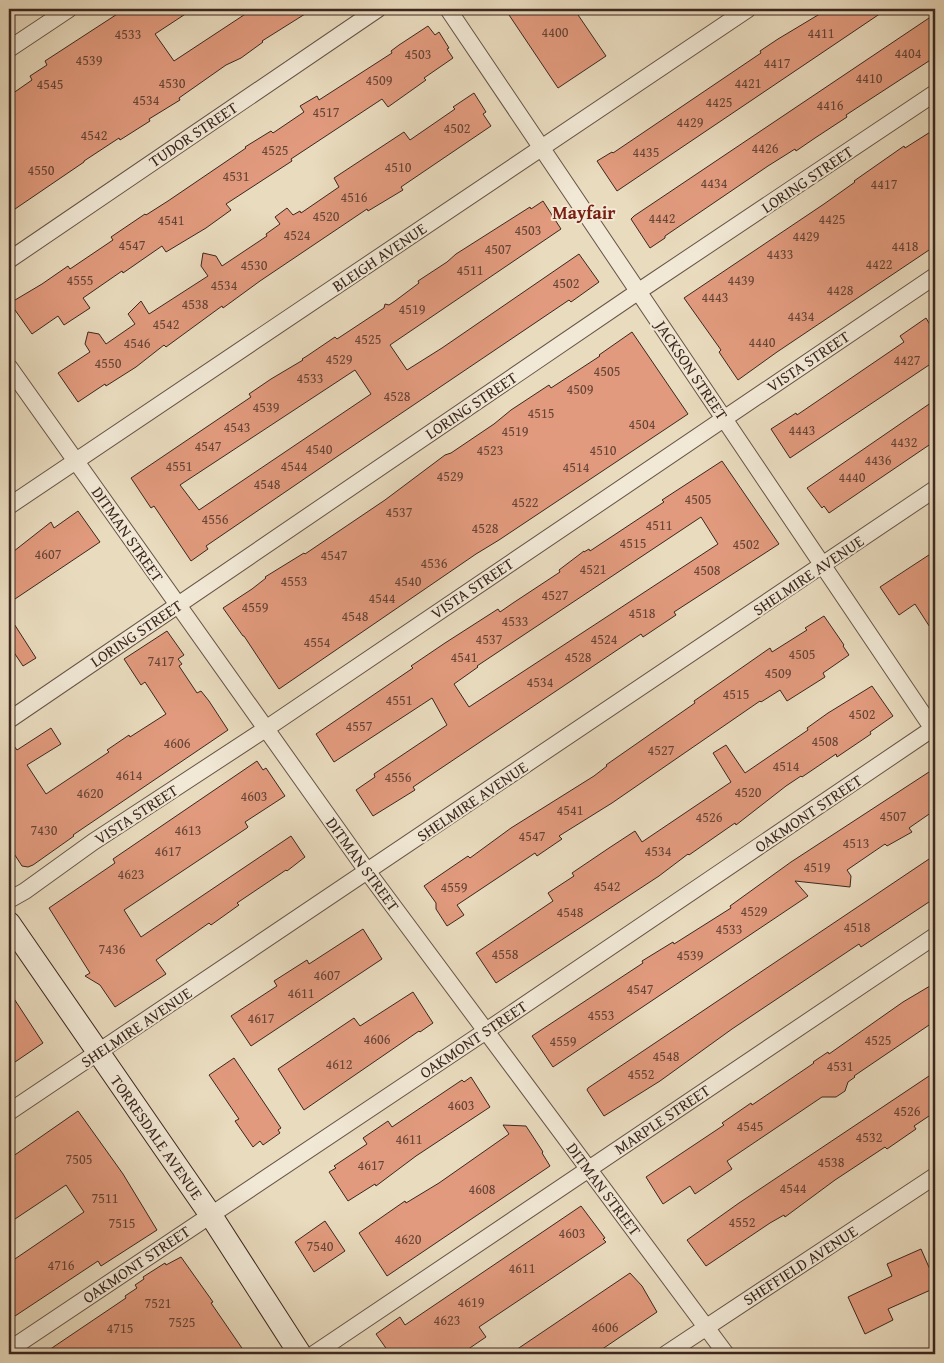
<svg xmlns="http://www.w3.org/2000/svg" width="944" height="1363" viewBox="0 0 944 1363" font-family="'Gentium Book Plus',serif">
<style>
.building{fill:#e19a7d;stroke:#3c271f;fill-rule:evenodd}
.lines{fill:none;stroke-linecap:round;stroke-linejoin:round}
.street-casing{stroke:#675447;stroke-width:18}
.secondary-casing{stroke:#3c271f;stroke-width:24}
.street{stroke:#f1e8d5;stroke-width:16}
.secondary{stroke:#f1e8d5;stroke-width:22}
.labels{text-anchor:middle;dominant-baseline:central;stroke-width:4;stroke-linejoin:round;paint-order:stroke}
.number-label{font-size:14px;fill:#654436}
.street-label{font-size:16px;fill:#3c271f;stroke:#f1e8d5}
.neighbourhood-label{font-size:18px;font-weight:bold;fill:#7a1f14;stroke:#f1e8d5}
</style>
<rect width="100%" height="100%" fill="#e9dbbe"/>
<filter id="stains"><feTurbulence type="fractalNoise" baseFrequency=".004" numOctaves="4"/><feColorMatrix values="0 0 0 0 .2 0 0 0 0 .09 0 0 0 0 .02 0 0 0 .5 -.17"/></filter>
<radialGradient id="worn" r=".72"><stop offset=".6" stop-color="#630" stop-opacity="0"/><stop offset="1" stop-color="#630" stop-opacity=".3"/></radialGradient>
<path class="building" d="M125 9H193L155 34 174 61 253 9H313L262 41 263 42 241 58 226 65 179 98 180 100 149 119 150 121 120 140 119 138 84 161V162L15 209 9 200V96L32 80 30 76 47 65 45 61Z
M505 9H574L606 56 558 88Z
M828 9H887L617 191 597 161 612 152 613 153 761 53 760 51 778 39Z
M935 14V57L846 115 847 117 815 138 796 151 795 149 768 166 665 236V238L650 248 631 219 634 216Z
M428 26 435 35 439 32 449 48 447 49 453 58 424 78 426 80 388 107 382 99 291 159 292 161 226 204 231 210 206 228 166 252 162 246 123 273 122 271 83 298 90 308 64 325 58 316 32 334 10 303 42 284 68 266 70 269 113 240 111 237 145 214 146 215 168 201 246 148 245 147 271 131 273 133 304 112 300 106 317 96 319 100 392 53 391 51 399 45Z
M474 93 486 112 483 114 491 126 401 187 403 190 368 211 367 209 260 281 223 308 222 306 166 347 164 345 136 367 106 386 105 384 78 402 58 373 90 352 85 344 88 332 99 334 106 344 135 324 128 314 141 301 149 314 208 276 201 266 203 253 216 256 222 266 267 236 266 234 280 224 275 217 287 208 293 215 300 211 301 213 339 187 334 178 404 132 410 140 455 109 453 107Z
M935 129V246L777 352 738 380 719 352 721 350 684 298 824 204 855 182 854 181 904 146 905 148Z
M543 201 561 229 390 345 407 370 442 348 579 254 599 282 571 302 569 300 335 458 206 546 208 549 191 561 154 506 151 508 131 478 251 397 249 394 271 379 303 360 302 359 307 356 335 337 337 339 384 308 385 304 389 305 395 301 419 283 418 281 447 262 456 254 530 207 531 209ZM355 370 371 394 199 510 180 485Z
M926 318 935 333V361L790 458 771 429 796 413 797 415 904 342 900 336Z
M632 332 688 414 499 540 476 554 279 689 244 636H243L223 608 252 589 266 578 265 577 304 553 305 554 385 500 445 455 451 453 494 424 511 410 549 385 551 388 600 356 599 355Z
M935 400V441L829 513 824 506 822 508 807 488Z
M722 461 779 544 674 612 676 615 643 637 641 634 568 683 413 787 415 790 373 816 356 790 375 777 374 774 447 725 432 698 334 762 316 734 413 668 411 666 445 643 498 609 500 612 513 603 560 572 559 570 584 551V552L589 549 590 551 664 502 662 500ZM701 517 718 544 469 707 454 684 478 667 477 666Z
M78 511 100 542 9 603V555L51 522 54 528Z
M935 551V635L915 604 899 615 880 587Z
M9 616 36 658 23 666 9 645Z
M824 616 844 645 843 646 849 655 823 673 825 677 787 701 780 690 761 702 760 701 612 803 559 836 562 839 537 856 535 853 457 905 464 915 447 926 436 909V903L424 886 468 856 470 858 511 828 594 776 607 766 606 765 695 703 694 701 770 648 772 652 807 630 805 628Z
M167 631 184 655 178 659 182 664 179 666 197 693 201 691 209 701 228 730 73 835 74 836 33 865 28 867 22 866 9 846V739L17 750 51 728 61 744 27 765 46 794 109 752 107 750 129 735 130 737 166 714 145 682 141 685 124 659Z
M872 686 893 716 870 732 871 734 837 757 836 754 802 777 801 776 786 786 736 825 735 823 689 855 688 854 659 876 496 983 476 953 553 901 548 893 574 876 572 873 609 848 635 831 642 842 731 782 713 753 726 745 745 773 808 730 807 728 828 713Z
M257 761 263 770 266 768 285 796 245 822 248 827 247 828 124 910 141 937 291 836 305 857 287 871 286 870 237 903 239 905 211 925 209 923 156 960 166 974 115 1007 100 985 85 976 90 973 49 908 115 863 113 859Z
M929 772 935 780V810L909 828 912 832 887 846 885 844 847 870 851 876 850 887 795 881 808 896 553 1067 532 1036 643 963 642 961 673 942 674 944 731 908 730 906 791 862Z
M935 855V898L861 947 859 944 732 1029 660 1081 604 1116 587 1090 588 1088Z
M363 929 382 959 251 1046 231 1016 277 986 274 981 307 960 309 964Z
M935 983V1021L854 1076 855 1077 848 1082 845 1091 836 1097H822L727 1161 732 1169 695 1194 690 1186 663 1204 646 1177 724 1125 722 1123 751 1103 752 1105 814 1063 813 1062 828 1052 829 1054 903 1002Z
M9 991 43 1043 15 1062 9 1054Z
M413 992 433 1023 420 1032 419 1031 304 1110 278 1069 354 1018 360 1026Z
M234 1058 281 1128 278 1130 280 1133 263 1145 260 1141 253 1147 235 1121 239 1119 209 1075Z
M935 1072V1112L914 1126 916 1129 887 1149 885 1147 835 1180 785 1217 784 1215 770 1223 706 1266 687 1240 739 1203Z
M471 1077 490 1107 416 1156 376 1186 375 1184 348 1201 329 1172 336 1168 334 1166 367 1144 363 1138 388 1121 392 1127 462 1080 464 1082Z
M78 1111 123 1174 157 1230 101 1266 98 1261 9 1320V1263L84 1212 66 1185 9 1223V1159Z
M503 1125 526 1126 543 1152 542 1153 550 1166 387 1276 359 1233 405 1201 406 1203 439 1183 509 1134Z
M581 1206 605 1238 603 1239 606 1242 479 1327 486 1337 461 1354H444L440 1349 433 1354H390L376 1334 400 1317 405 1325Z
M325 1221 345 1251 314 1272 295 1242Z
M921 1249 935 1281V1288L888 1309 893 1320 865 1334 848 1297 892 1276 887 1264Z
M181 1257 213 1302 211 1303 246 1354H43L126 1298 125 1296 137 1288 135 1285 144 1279 143 1277 165 1263 166 1265Z
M630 1273 642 1286 657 1312 595 1354H510Z"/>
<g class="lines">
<g class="street-casing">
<path id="street" d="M448 9 935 732
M9 49 69 9
M9 260 378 9
M9 367 367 871 726 1354
M9 506 748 9
M9 720 639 291 935 93
M9 900 25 891 93 842 267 728 935 276
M9 1112 935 489
M9 1350 486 1031 935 727
M314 1354 935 936
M666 1354 935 1176"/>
</g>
<g class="secondary-casing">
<path id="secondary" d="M9 923 210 1214 300 1354"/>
</g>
<use href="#street" class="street"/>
<use href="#secondary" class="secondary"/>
</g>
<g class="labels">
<g class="number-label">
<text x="555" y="32">4400</text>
<text x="821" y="33">4411</text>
<text x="128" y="34">4533</text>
<text x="908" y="53">4404</text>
<text x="418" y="54">4503</text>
<text x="89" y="60">4539</text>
<text x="777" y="63">4417</text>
<text x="869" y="78">4410</text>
<text x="379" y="80">4509</text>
<text x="172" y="83">4530</text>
<text x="748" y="83">4421</text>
<text x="50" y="84">4545</text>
<text x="146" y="100">4534</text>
<text x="719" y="102">4425</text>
<text x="830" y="105">4416</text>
<text x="326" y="112">4517</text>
<text x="690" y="122">4429</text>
<text x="457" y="128">4502</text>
<text x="94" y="135">4542</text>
<text x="765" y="148">4426</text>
<text x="275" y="150">4525</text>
<text x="646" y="152">4435</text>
<text x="398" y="167">4510</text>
<text x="41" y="170">4550</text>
<text x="236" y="176">4531</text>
<text x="714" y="183">4434</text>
<text x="884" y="184">4417</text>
<text x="354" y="197">4516</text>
<text x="326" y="216">4520</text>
<text x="662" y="218">4442</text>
<text x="832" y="219">4425</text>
<text x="171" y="220">4541</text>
<text x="528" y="230">4503</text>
<text x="297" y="235">4524</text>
<text x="806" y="236">4429</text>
<text x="132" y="245">4547</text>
<text x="905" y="246">4418</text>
<text x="498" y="249">4507</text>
<text x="780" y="254">4433</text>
<text x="879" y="264">4422</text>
<text x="254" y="265">4530</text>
<text x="470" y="270">4511</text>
<text x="80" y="280">4555</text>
<text x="741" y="280">4439</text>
<text x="566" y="283">4502</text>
<text x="224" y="285">4534</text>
<text x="840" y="290">4428</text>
<text x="715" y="297">4443</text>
<text x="195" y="304">4538</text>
<text x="412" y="309">4519</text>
<text x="801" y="316">4434</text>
<text x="166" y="324">4542</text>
<text x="368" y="339">4525</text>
<text x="762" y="342">4440</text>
<text x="137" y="343">4546</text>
<text x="339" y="359">4529</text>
<text x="907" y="360">4427</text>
<text x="108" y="363">4550</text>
<text x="607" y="371">4505</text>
<text x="310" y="378">4533</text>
<text x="580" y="389">4509</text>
<text x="397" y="396">4528</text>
<text x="266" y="407">4539</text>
<text x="541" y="413">4515</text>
<text x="642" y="424">4504</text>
<text x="237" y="427">4543</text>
<text x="802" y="430">4443</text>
<text x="515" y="431">4519</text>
<text x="904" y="442">4432</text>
<text x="208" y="446">4547</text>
<text x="319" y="449">4540</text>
<text x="490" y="450">4523</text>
<text x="603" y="450">4510</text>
<text x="878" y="460">4436</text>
<text x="179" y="466">4551</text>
<text x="294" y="466">4544</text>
<text x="576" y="467">4514</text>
<text x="450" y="476">4529</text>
<text x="852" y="477">4440</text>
<text x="267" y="484">4548</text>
<text x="698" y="499">4505</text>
<text x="525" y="502">4522</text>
<text x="399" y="512">4537</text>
<text x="215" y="519">4556</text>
<text x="659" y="525">4511</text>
<text x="485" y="528">4528</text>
<text x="633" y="543">4515</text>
<text x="746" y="544">4502</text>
<text x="48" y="554">4607</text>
<text x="334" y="555">4547</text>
<text x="434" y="563">4536</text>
<text x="593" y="569">4521</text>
<text x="707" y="570">4508</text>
<text x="294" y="581">4553</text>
<text x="408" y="581">4540</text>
<text x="555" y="595">4527</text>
<text x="382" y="598">4544</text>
<text x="255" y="607">4559</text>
<text x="642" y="613">4518</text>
<text x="355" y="616">4548</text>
<text x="515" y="621">4533</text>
<text x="489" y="639">4537</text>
<text x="604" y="639">4524</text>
<text x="317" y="642">4554</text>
<text x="802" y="654">4505</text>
<text x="464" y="657">4541</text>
<text x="578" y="657">4528</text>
<text x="161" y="661">7417</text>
<text x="778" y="673">4509</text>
<text x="540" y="682">4534</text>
<text x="736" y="694">4515</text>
<text x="399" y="700">4551</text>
<text x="862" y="714">4502</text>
<text x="359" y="726">4557</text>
<text x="825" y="741">4508</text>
<text x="177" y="743">4606</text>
<text x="661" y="750">4527</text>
<text x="786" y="766">4514</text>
<text x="129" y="775">4614</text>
<text x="398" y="777">4556</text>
<text x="748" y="792">4520</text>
<text x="90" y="793">4620</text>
<text x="254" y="796">4603</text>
<text x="570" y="810">4541</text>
<text x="893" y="816">4507</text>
<text x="709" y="817">4526</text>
<text x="44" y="830">7430</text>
<text x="188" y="830">4613</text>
<text x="532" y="836">4547</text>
<text x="856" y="843">4513</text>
<text x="168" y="851">4617</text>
<text x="658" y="851">4534</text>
<text x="817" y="867">4519</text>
<text x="131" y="874">4623</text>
<text x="607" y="886">4542</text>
<text x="454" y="887">4559</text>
<text x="754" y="911">4529</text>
<text x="570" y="912">4548</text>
<text x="857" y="927">4518</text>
<text x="729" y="929">4533</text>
<text x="112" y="949">7436</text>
<text x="505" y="954">4558</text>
<text x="690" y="955">4539</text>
<text x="327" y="975">4607</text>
<text x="640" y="989">4547</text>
<text x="301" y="993">4611</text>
<text x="601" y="1015">4553</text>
<text x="261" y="1018">4617</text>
<text x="377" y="1039">4606</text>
<text x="878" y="1040">4525</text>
<text x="563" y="1041">4559</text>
<text x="666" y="1056">4548</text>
<text x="339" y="1064">4612</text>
<text x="840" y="1066">4531</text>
<text x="641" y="1074">4552</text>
<text x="461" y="1105">4603</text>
<text x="907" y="1111">4526</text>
<text x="750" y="1126">4545</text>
<text x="869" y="1137">4532</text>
<text x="409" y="1139">4611</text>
<text x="79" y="1159">7505</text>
<text x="831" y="1162">4538</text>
<text x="371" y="1165">4617</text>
<text x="793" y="1188">4544</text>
<text x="482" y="1189">4608</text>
<text x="105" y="1198">7511</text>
<text x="742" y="1222">4552</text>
<text x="122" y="1223">7515</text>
<text x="572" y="1233">4603</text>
<text x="408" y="1239">4620</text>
<text x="320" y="1246">7540</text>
<text x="61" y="1265">4716</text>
<text x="522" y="1268">4611</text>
<text x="471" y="1302">4619</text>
<text x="158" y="1303">7521</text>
<text x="447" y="1320">4623</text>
<text x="182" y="1322">7525</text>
<text x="605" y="1327">4606</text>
<text x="120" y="1328">4715</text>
</g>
<g class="street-label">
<text transform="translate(193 134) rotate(-34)">TUDOR STREET</text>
<text transform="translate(807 179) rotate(-34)">LORING STREET</text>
<text transform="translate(379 257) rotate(-34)">BLEIGH AVENUE</text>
<text transform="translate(808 361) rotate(-34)">VISTA STREET</text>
<text transform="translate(692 370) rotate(56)">JACKSON STREET</text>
<text transform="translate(471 405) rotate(-34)">LORING STREET</text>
<text transform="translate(128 534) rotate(55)">DITMAN STREET</text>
<text transform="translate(808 575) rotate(-34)">SHELMIRE AVENUE</text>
<text transform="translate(472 588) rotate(-34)">VISTA STREET</text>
<text transform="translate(136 633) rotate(-34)">LORING STREET</text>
<text transform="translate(472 801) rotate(-34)">SHELMIRE AVENUE</text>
<text transform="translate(808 813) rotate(-34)">OAKMONT STREET</text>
<text transform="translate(136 814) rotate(-33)">VISTA STREET</text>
<text transform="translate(363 864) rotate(54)">DITMAN STREET</text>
<text transform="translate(136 1027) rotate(-34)">SHELMIRE AVENUE</text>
<text transform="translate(473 1039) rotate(-34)">OAKMONT STREET</text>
<text transform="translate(662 1119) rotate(-34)">MARPLE STREET</text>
<text transform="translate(157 1137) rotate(55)">TORRESDALE AVENUE</text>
<text transform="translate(604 1189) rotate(53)">DITMAN STREET</text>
<text transform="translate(136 1264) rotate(-34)">OAKMONT STREET</text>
<text transform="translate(800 1265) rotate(-33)">SHEFFIELD AVENUE</text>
</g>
<g class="neighbourhood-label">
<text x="584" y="212">Mayfair</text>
</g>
</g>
<rect width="944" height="1363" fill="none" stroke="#e9dbbe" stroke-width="30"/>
<rect x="10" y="10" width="924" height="1343" fill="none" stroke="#3c271f" stroke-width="2.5"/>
<rect x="15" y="15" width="914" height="1333" fill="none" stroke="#3c271f"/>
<rect width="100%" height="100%" filter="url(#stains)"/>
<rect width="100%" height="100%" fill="url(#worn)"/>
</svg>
